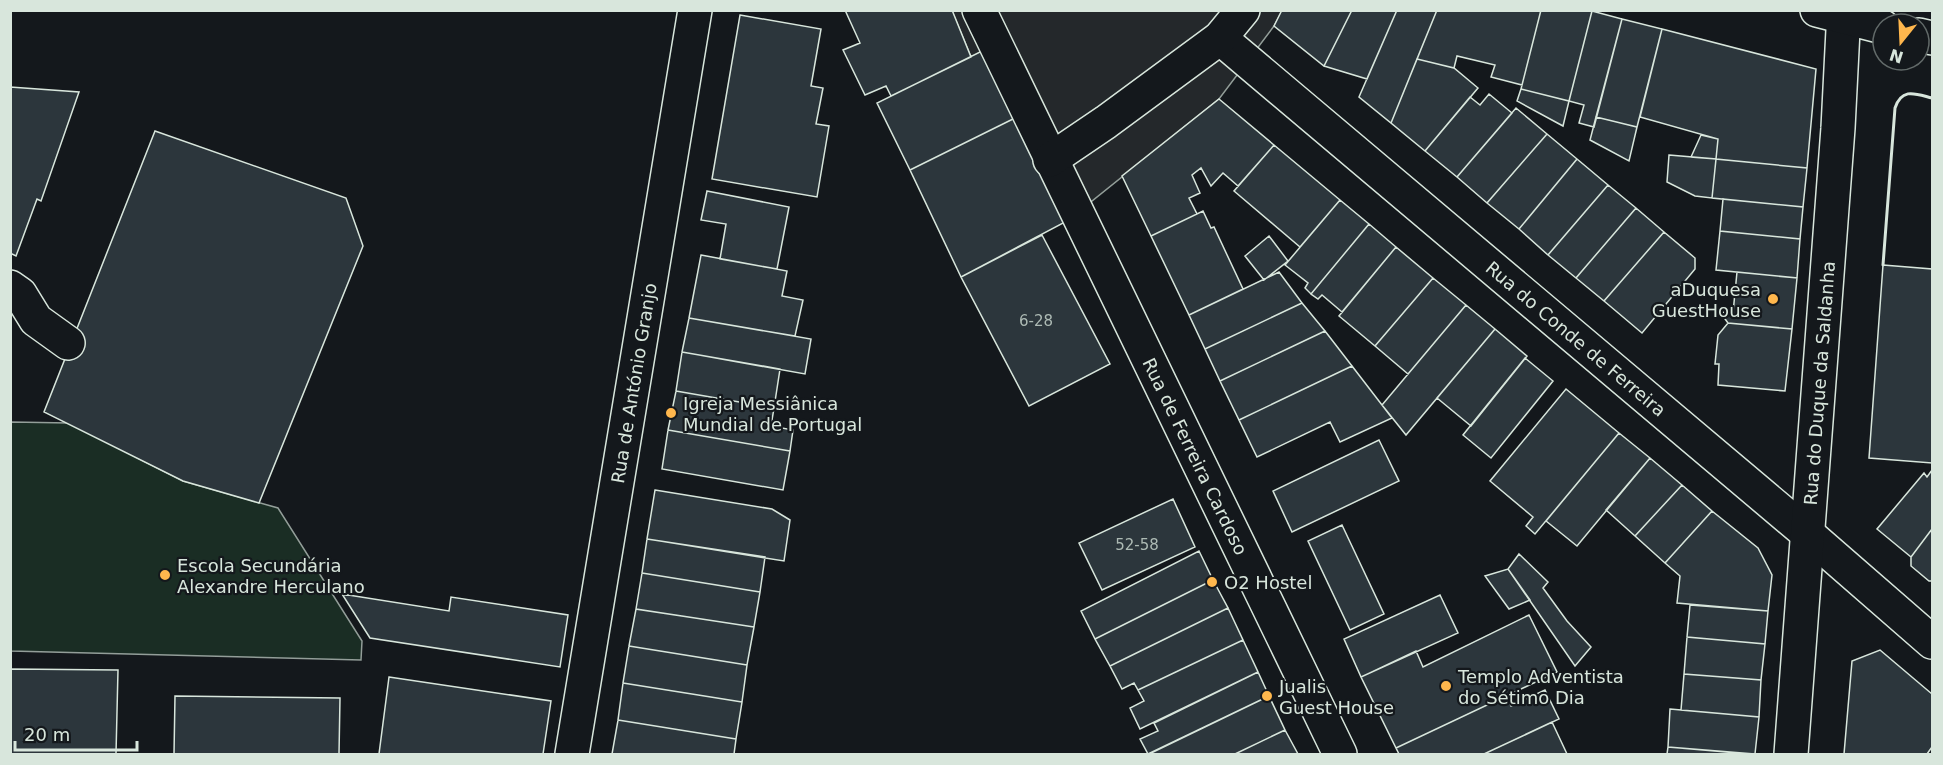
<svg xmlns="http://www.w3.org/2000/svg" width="1943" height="765" viewBox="0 0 1943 765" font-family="'DejaVu Sans',sans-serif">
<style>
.green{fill:#1a2d24;stroke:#939e99;stroke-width:1.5}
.parking{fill:#24282b;stroke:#939e99;stroke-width:1.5}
.building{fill:#2c363c;stroke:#d8e6dc;stroke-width:1.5}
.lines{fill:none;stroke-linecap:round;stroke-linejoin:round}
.minor-casing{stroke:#d8e6dc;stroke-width:36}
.major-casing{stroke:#d8e6dc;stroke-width:36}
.minor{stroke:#14181c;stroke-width:33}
.major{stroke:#14181c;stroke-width:33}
.wall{stroke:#d8e6dc;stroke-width:3}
.poi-dot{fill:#ffb74d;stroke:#14181c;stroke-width:2}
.labels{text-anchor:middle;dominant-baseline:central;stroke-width:4.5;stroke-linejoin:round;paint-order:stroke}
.number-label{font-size:15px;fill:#adbab4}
.poi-label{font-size:18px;fill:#d8e6dc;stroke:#14181c;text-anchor:start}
.street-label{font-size:18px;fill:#d8e6dc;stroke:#14181c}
</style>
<rect width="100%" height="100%" fill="#14181c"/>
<path class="green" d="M11 422 69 423 183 481 278 508 362 641 361 660 11 651Z"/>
<path class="parking" d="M952 11H1282L1274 26 1219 99 1067 221 971 57Z"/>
<path class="building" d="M845 10H952L971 57 891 96 886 86 865 95 843 50 860 43Z
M1282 10H1352L1324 66 1274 26Z
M1352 10H1397L1367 79 1324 66Z
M1397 10H1437L1391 123 1359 97Z
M1437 10H1541L1522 85 1491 77 1495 65 1457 56 1454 68 1417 59Z
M1541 10 1592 11 1569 101 1521 89Z
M1592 11 1622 19 1594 127 1579 123 1584 105 1569 101Z
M740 15 821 29 811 86 823 88 816 124 829 126 817 197 712 179Z
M1622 19 1662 29 1637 127 1596 117Z
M1662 29 1816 69 1807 168 1716 159 1718 139 1640 117Z
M984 50 1017 117 910 170 877 103Z
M1417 59 1454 68 1478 88 1425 151 1391 123Z
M10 87 79 92 41 201 37 199 16 256 10 253Z
M1521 89 1569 101 1563 126 1517 101Z
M1489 94 1512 113 1457 177 1425 151 1470 97 1480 105Z
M1219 99 1274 145 1238 186 1223 173 1211 186 1201 168 1192 175 1200 193 1189 198 1197 214 1151 236 1122 176Z
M1516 108 1547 134 1487 203 1457 177Z
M1017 117 1067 221 961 277 910 170Z
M1596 117 1637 127 1629 161 1590 140Z
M155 131 346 198 363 246 259 503 183 481 44 412Z
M1547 134 1577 159 1519 229 1487 203Z
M1701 135 1718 139 1716 159 1691 157Z
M1274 145 1340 200 1300 247 1234 191Z
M1669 155 1716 159 1712 198 1695 196 1667 182Z
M1577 159 1608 185 1548 255 1519 229Z
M1716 159 1807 168 1803 207 1712 198Z
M1608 185 1636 208 1576 278 1548 255Z
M707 191 789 207 777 269 720 259 726 224 701 220Z
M1723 199 1803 207 1800 239 1720 231Z
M1340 200 1369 224 1311 294 1305 288 1308 283 1285 265Z
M1636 208 1664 232 1604 301 1576 278Z
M1203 211 1211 228 1214 227 1243 289 1189 315 1151 236Z
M1369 224 1396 247 1342 312 1322 295 1318 299 1311 294Z
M1720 231 1800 239 1797 278 1716 270Z
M1664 232 1695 258V269L1642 333 1604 301Z
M1042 235 1110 364 1029 406 961 277Z
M1269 236 1288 261 1264 280 1245 256Z
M1396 247 1433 278 1375 346 1339 316Z
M701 255 787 271 782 296 803 300 795 336 689 318Z
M1883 265 1932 269V463L1869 458Z
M1279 272 1302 303 1205 349 1189 315Z
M1737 272 1797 278 1792 329 1728 323 1720 312 1733 313Z
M1433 278 1466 305 1408 374 1375 346Z
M1302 303 1325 331 1220 381 1205 349Z
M1466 305 1495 329 1406 435 1382 405Z
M689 318 811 339 805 374 682 352Z
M1728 323 1792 329 1785 391 1718 385 1719 364H1715L1718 335Z
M1495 329 1527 356 1471 426 1437 398Z
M1325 331 1352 366 1239 420 1220 381Z
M682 352 780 369 774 408 676 391Z
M1525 358 1553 381 1491 458 1463 435Z
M1352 366 1392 418 1340 442 1330 422 1257 457 1239 420Z
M1566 389 1619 433 1535 534 1526 526 1533 517 1490 481Z
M676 391 774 408 771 426 793 430 790 451 668 430Z
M668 430 790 451 783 490 662 469Z
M1619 433 1650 458 1577 546 1546 521Z
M1379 440 1399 481 1292 532 1273 491Z
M1650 458 1682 485 1635 536 1606 510Z
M1932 470V529L1911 557 1877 529 1924 473 1927 477Z
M1682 485 1712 511 1665 563 1635 536Z
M655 490 772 509 790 520 784 561 647 539Z
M1173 499 1195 547 1102 590 1079 543Z
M1712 511 1758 548 1772 575 1768 611 1677 603 1680 576 1665 563Z
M1342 525 1384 614 1350 630 1308 541Z
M1932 529V581H1929L1911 566V557Z
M647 539 765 557 760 592 642 573Z
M1199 551 1213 580 1095 639 1081 611Z
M1519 554 1548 582 1543 588 1567 621 1591 647 1575 666 1508 569Z
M1508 569 1530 600 1509 609 1485 576Z
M642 573 760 592 754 627 636 609Z
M1213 580 1228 608 1110 666 1095 639Z
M342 594 449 611 451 597 568 615 560 667 370 638Z
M1440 595 1458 633 1361 677 1344 639Z
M1690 605 1768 611 1765 644 1687 637Z
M1228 608 1243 640 1138 690 1134 683 1122 689 1110 666Z
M636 609 754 627 747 665 629 646Z
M1529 615 1557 672 1396 748 1361 677 1416 651 1423 667Z
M1687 637 1765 644 1761 680 1684 674Z
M1243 640 1258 672 1140 729 1130 708 1144 701 1138 690Z
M629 646 747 665 742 702 623 683Z
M1880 650 1932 694V747L1927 754H1844L1852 661Z
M10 669 118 670 116 754H10Z
M1258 672 1269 696 1148 754 1140 739 1158 731 1154 723Z
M1684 674 1761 680 1759 717 1681 710Z
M389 677 551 701 543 754H379Z
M623 683 742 702 736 739 618 720Z
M1545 690 1559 719 1484 754H1399L1396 748 1506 696 1511 706Z
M175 696 340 698 339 754H174Z
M1269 696 1285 730 1235 754H1149Z
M1670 709 1759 717 1755 754 1668 747Z
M618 720 736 739 734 754H612Z
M1552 722 1567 754H1484Z
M1285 730 1298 754H1235Z
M1668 747 1749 754H1667Z"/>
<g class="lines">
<g class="minor-casing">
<g id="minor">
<path id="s1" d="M979 10 1340 754"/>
<path id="s2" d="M1220 38 1808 534 1932 642"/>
<path d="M1050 160 1106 122 1220 38 1243 10"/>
<path d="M10 287 20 294 36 320 68 343"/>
<path id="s3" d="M572 754 695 10"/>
<path id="s4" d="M1791 754 1838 128 1844 10"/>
</g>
</g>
<g class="major-casing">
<path id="major" d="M1817 10 1883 27
M1919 35 1932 38"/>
</g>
<use href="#minor" class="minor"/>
<use href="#major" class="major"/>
<path class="wall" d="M1883 265 1895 108C1902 87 1916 94 1932 98"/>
</g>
<g class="poi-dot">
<circle cx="1773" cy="299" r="6"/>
<circle cx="671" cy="413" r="6"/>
<circle cx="165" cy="575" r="6"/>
<circle cx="1212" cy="582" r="6"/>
<circle cx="1446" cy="686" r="6"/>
<circle cx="1267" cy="696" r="6"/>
</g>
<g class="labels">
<g class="number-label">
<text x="1036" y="321">6-28</text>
<text x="1137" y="545">52-58</text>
</g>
<g class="poi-label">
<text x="1761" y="289" text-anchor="end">aDuquesa<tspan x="1761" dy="21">GuestHouse</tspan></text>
<text x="683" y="403">Igreja Messiânica<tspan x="683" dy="21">Mundial de Portugal</tspan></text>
<text x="177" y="565">Escola Secundária<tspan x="177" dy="21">Alexandre Herculano</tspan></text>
<text x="1224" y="582">O2 Hostel</text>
<text x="1458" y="676">Templo Adventista<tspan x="1458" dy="21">do Sétimo Dia</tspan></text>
<text x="1279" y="686">Jualis<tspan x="1279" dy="21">Guest House</tspan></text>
</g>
<g class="street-label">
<text stroke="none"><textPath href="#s2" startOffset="466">Rua do Conde de Ferreira</textPath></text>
<text stroke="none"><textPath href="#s3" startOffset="376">Rua de António Granjo</textPath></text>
<text stroke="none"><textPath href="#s4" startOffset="372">Rua do Duque da Saldanha</textPath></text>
<text stroke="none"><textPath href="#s1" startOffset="496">Rua de Ferreira Cardoso</textPath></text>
</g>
</g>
<rect width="1943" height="765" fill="none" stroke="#d8e6dc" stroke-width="24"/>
<g transform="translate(1901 42) rotate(198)"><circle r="28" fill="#14181c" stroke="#626a69" stroke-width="1.5"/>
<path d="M0-4.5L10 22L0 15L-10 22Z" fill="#ffb74d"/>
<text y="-9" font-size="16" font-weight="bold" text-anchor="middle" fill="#d8e6dc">N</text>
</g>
<path d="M15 741v9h122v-9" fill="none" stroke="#d8e6dc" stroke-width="3"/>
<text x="24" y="741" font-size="18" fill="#d8e6dc" stroke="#14181c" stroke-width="4.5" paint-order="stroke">20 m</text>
</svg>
